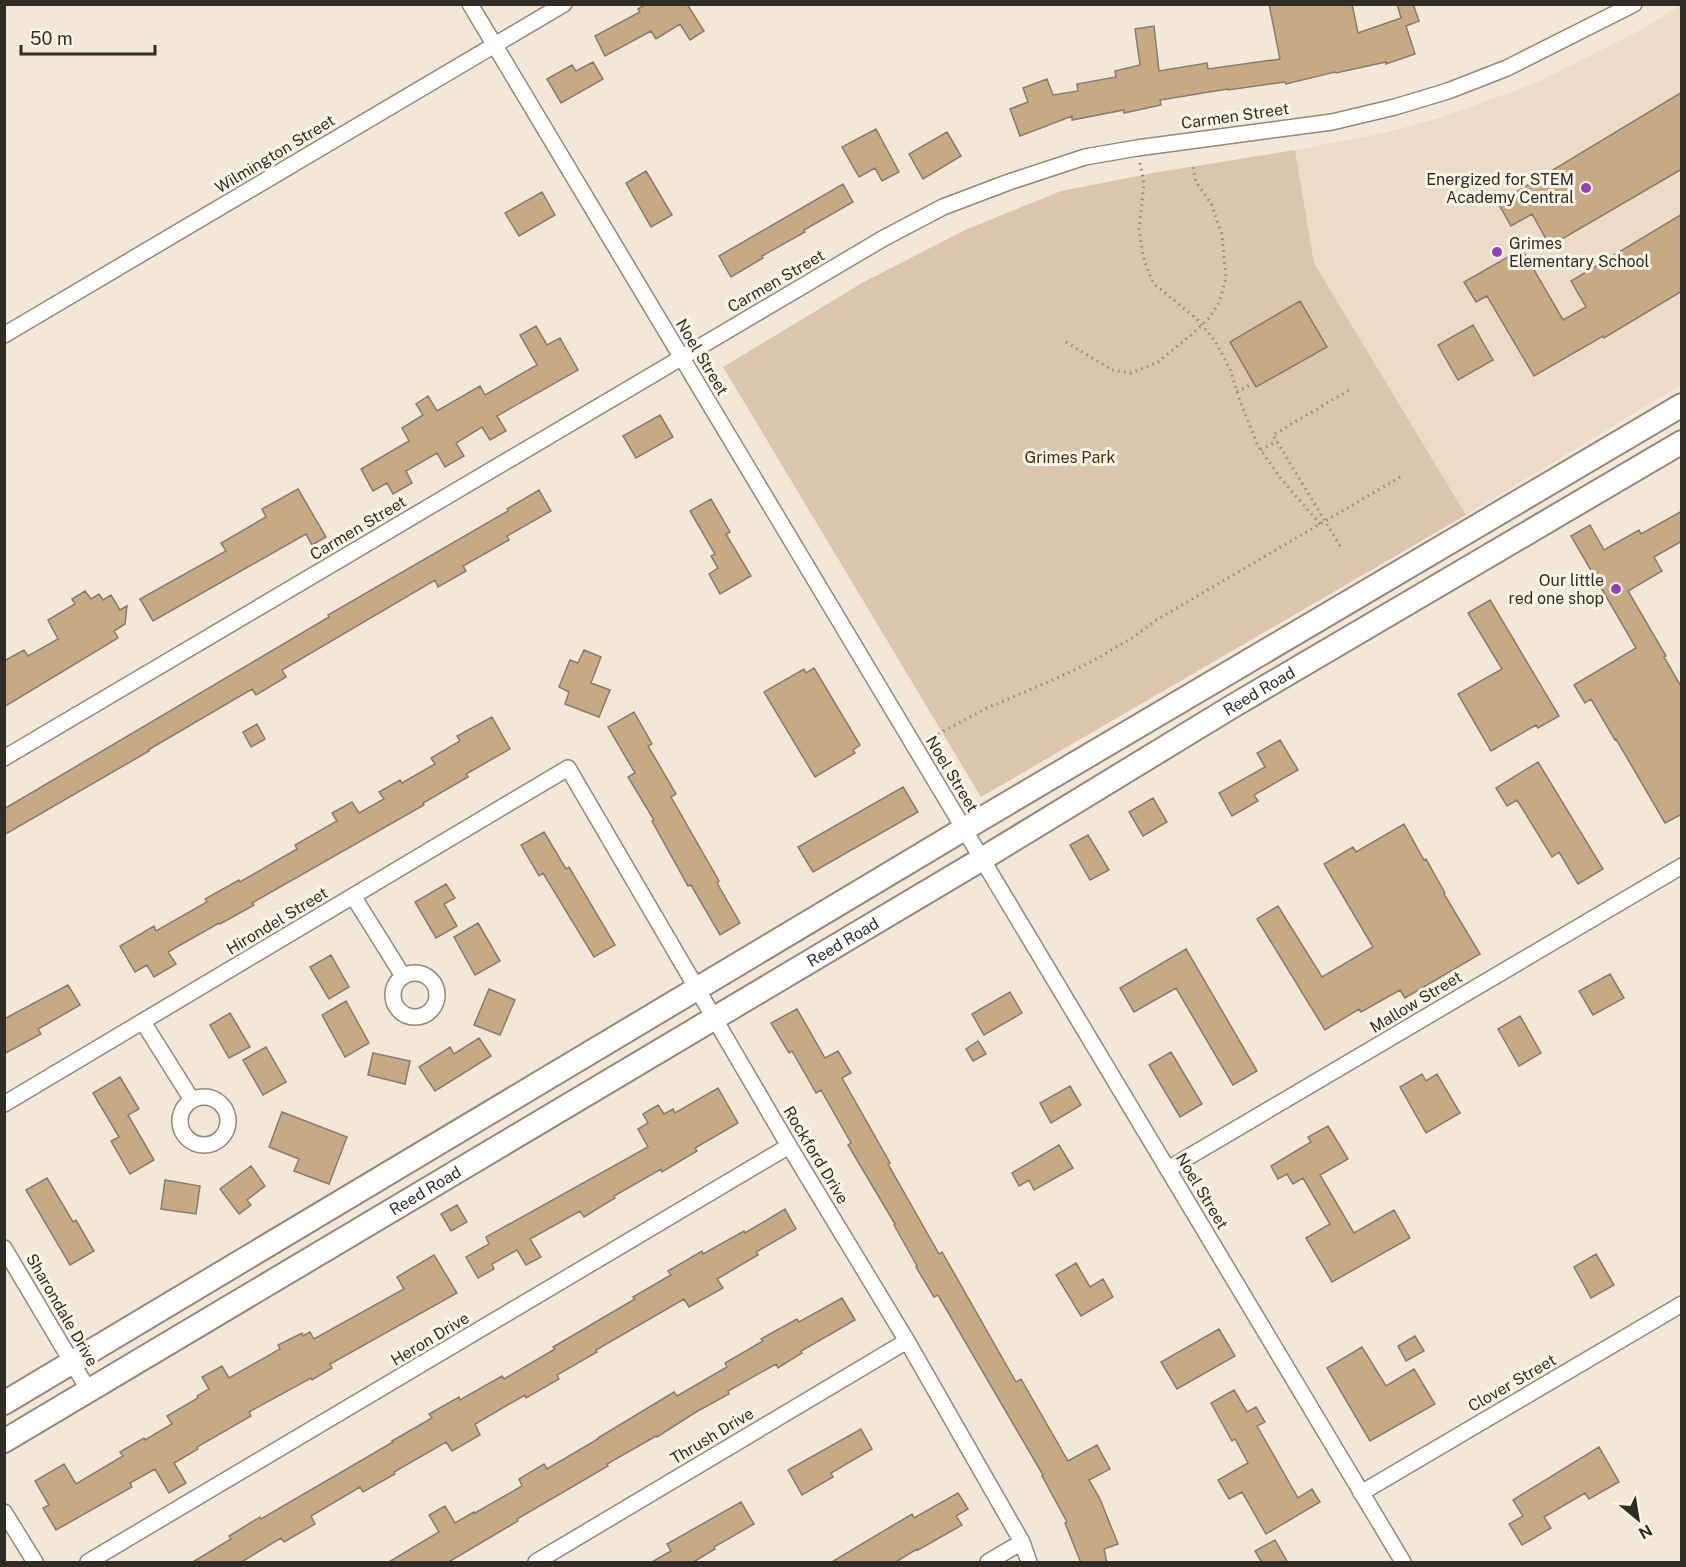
<svg xmlns="http://www.w3.org/2000/svg" width="1686" height="1567" viewBox="0 0 1686 1567" font-family="'Public Sans',sans-serif">
<style>
.built{fill:#ecdbc7}
.green{fill:#dbc6ad}
.building{fill:#c7a984;stroke:#877c6f;stroke-width:1.5}
.lines{fill:none;stroke-linecap:round;stroke-linejoin:round}
.street-casing{stroke:#93887b;stroke-width:18}
.secondary-casing{stroke:#93887b;stroke-width:26}
.path{stroke:#928a7f;stroke-width:3;stroke-dasharray:1.5 4.5;stroke-linecap:butt}
.street{stroke:#fff;stroke-width:15}
.secondary{stroke:#fff;stroke-width:22}
.poi-dot{fill:#8f42b3;stroke:#fef5e9;stroke-width:2}
.labels{text-anchor:middle;dominant-baseline:central;stroke-width:6;stroke-linejoin:round;paint-order:stroke}
.street-label{font-size:16px;fill:#302c26;stroke:#fef5e9}
.poi-label{font-size:16px;fill:#302c26;stroke:#fef5e9;text-anchor:end}
.park-label{font-size:16px;fill:#453011;stroke:#fef5e9}
</style>
<rect width="100%" height="100%" fill="#f3e7d8"/>
<path class="built" d="M1681 5V385L1466 515 1314 263 1295 150 1384 133 1439 118 1536 83 1642 29Z"/>
<path class="green" d="M1295 150 1314 263 1466 515 981 797 723 367 862 283 965 230 1061 191 1153 173Z"/>
<path class="building" d="M646 4H687L704 31 690 40 680 24 656 39 651 31 605 56 595 36 640 12 638 9Z
M1269 4H1352L1358 33 1401 18 1397 4H1413L1419 21 1406 26 1415 54 1386 64V62L1336 73 1335 72 1286 84 1285 82 1228 90V89L1160 100 1161 105 1124 113V110L1072 120V116L1020 136 1010 109 1028 102 1023 88 1047 79 1053 95 1078 91 1077 84 1116 77 1115 71 1140 65 1135 29 1154 26 1159 71 1207 63 1208 69 1280 59Z
M593 62 603 79 561 103 547 79 572 65 576 71Z
M1682 92V169L1550 246 1532 214 1511 226 1498 203Z
M876 129 899 172 882 181 875 168 859 177 842 147Z
M947 132 961 156 923 179 909 154Z
M646 171 672 215 651 227 626 183Z
M843 184 853 202 804 230 805 232 762 256 763 258 731 277 719 256Z
M542 192 555 215 519 236 505 213Z
M1682 214V291L1604 338 1603 336 1534 376 1487 296 1476 302 1464 282 1522 249 1563 320 1586 307 1571 281Z
M1300 301 1327 347 1256 387 1230 342Z
M1473 325 1493 360 1458 380 1438 345Z
M536 326 547 345 560 338 578 370 497 416 506 431 490 440 482 427 456 443 464 456 445 467 437 453 406 471 412 483 393 494 387 483 373 491 361 469 409 441 402 428 423 415 416 404 428 396 437 411 480 386 485 395 537 365 520 335Z
M660 415 673 437 636 458 623 436Z
M298 489 326 537 312 545 306 534 153 621 140 599 226 551 221 543 266 517 262 509Z
M539 490 551 511 507 536 509 540 463 566 466 571 438 587 435 580 282 670 286 677 256 695 252 689 148 750 149 751 4 835V809L329 617 328 615 508 511 507 509Z
M711 499 730 532 726 534 751 576 720 594 709 574 718 568 711 556 715 554 690 511Z
M1682 511V541L1654 557 1662 571 1628 591 1666 656 1664 657 1682 688V814L1665 823 1616 739 1615 740 1591 699 1585 703 1574 685 1636 648 1571 536 1590 525 1604 550 1639 530 1641 534Z
M85 591 91 599 99 594 103 600 111 595 120 610 127 606 125 624 114 631 118 638 4 707V661L24 650 28 656 58 639 48 620 75 604 72 599Z
M1490 600 1559 716 1538 728 1536 725 1491 751 1458 694 1502 669 1468 613Z
M584 650 601 657 591 683 610 690 599 717 565 704 569 692 559 687 570 660 578 663Z
M814 668 860 745 853 750 855 753 815 777 764 692 804 669 806 673Z
M634 712 652 744 648 746 676 794 671 797 719 881 717 883 740 923 720 935 691 885 688 886 652 821 654 820 628 777 635 773 608 727Z
M492 717 510 749 466 774 468 777 423 803 424 805 252 903 254 905 220 924 219 923 168 952 176 964 154 977 147 965 135 972 120 946 154 926 156 931 207 902 205 899 239 880 240 882 297 849 295 845 337 821 332 813 352 802 359 813 384 799 379 792 400 780 402 783 435 764 431 758 460 741 457 736Z
M257 724 265 739 251 747 243 732Z
M1280 740 1298 770 1254 795 1258 801 1232 816 1219 793 1265 767 1257 753Z
M1538 762 1603 869 1578 884 1559 852 1552 857 1517 800 1507 806 1496 788Z
M903 787 918 812 813 872 798 847Z
M1153 798 1167 822 1143 836 1129 812Z
M1404 824 1424 860 1426 859 1445 893 1444 894 1480 954 1405 998 1400 990 1361 1012 1359 1009 1325 1030 1257 919 1278 906 1322 977 1373 947 1324 864 1353 847 1356 852Z
M544 832 566 869 569 867 615 945 594 957 543 873 539 876 521 845Z
M1088 835 1109 870 1090 880 1070 845Z
M446 884 455 898 444 904 457 926 436 938 415 902Z
M478 923 500 961 475 975 454 937Z
M1186 949 1257 1071 1233 1085 1176 988 1134 1012 1120 988Z
M331 955 349 987 329 999 310 967Z
M1610 974 1624 998 1593 1015 1579 991Z
M68 985 80 1005 38 1029 41 1034 4 1054V1019Z
M489 989 515 1000 500 1035 474 1025Z
M1010 992 1022 1013 984 1035 972 1014Z
M346 1001 369 1043 345 1057 322 1015Z
M797 1009 825 1058 838 1051 851 1073 842 1078 890 1163 888 1164 939 1254 942 1252 1016 1382 1021 1379 1068 1461 1097 1445 1110 1469 1089 1480 1100 1499 1118 1544 1104 1549 1107 1563H1081L1065 1523 1067 1522 1042 1476 1043 1475 938 1295 934 1297 916 1267 917 1266 894 1225 895 1224 848 1145 851 1143 821 1090 816 1093 792 1051 789 1053 771 1023Z
M230 1013 250 1047 229 1058 210 1025Z
M1520 1016 1541 1053 1519 1066 1498 1029Z
M479 1038 491 1056 435 1091 419 1067 450 1047 454 1054Z
M978 1041 986 1054 973 1061 966 1049Z
M266 1047 286 1082 263 1095 243 1060Z
M1171 1052 1202 1104 1180 1117 1149 1065Z
M373 1053 410 1061 405 1084 368 1075Z
M1422 1074 1426 1081 1437 1074 1460 1113 1426 1133 1400 1087Z
M120 1077 139 1109 128 1115 154 1160 130 1174 111 1141 119 1137 93 1093Z
M1070 1086 1081 1105 1051 1123 1040 1103Z
M718 1088 738 1123 695 1148 697 1151 662 1172 661 1169 614 1196 615 1198 584 1217 580 1211 530 1239 541 1257 526 1265 517 1250 492 1264 494 1269 478 1278 466 1257 489 1244 486 1237 648 1147 638 1129 648 1123 643 1114 658 1105 664 1114 673 1109 675 1113Z
M282 1112 347 1137 329 1184 294 1171 299 1159 269 1147Z
M1328 1126 1348 1159 1320 1175 1354 1233 1394 1210 1410 1238 1332 1282 1306 1238 1330 1224 1303 1178 1293 1184 1287 1174 1278 1179 1271 1166 1311 1142 1308 1137Z
M1059 1145 1073 1168 1034 1190 1029 1180 1019 1186 1012 1173Z
M251 1166 265 1186 247 1200 251 1205 239 1214 220 1189Z
M47 1178 73 1222 76 1220 94 1251 70 1265 26 1190Z
M165 1180 200 1186 196 1214 161 1209Z
M457 1205 467 1222 451 1231 441 1214Z
M785 1209 796 1229 756 1252 758 1255 717 1279 723 1288 689 1307 684 1299 596 1350 597 1352 557 1375 559 1379 526 1398 525 1395 475 1424 480 1435 452 1451 446 1442 394 1472 395 1474 363 1492 360 1487 311 1516 315 1524 284 1542 281 1538 240 1563H191L231 1539 229 1536 260 1517 261 1519 393 1442 392 1441 432 1418 429 1414 459 1397 460 1400 502 1376 504 1379 555 1349 553 1347 635 1299 633 1297 671 1275 668 1271 702 1251 703 1254 744 1231 745 1233Z
M1596 1254 1614 1285 1591 1298 1574 1267Z
M434 1255 457 1293 330 1364 332 1368 312 1380 311 1378 249 1412 251 1416 197 1447 198 1449 174 1463 186 1483 169 1493 155 1469 130 1483 132 1487 56 1530 43 1508 49 1505 35 1481 64 1464 76 1484 123 1456 120 1452 144 1438 145 1440 172 1424 167 1416 198 1398 197 1396 209 1389 202 1377 222 1366 229 1378 280 1349 278 1345 302 1333 303 1336 310 1332 314 1339 404 1289 397 1277Z
M1076 1263 1090 1287 1103 1279 1113 1297 1081 1316 1056 1275Z
M842 1298 855 1320 801 1351 802 1353 778 1368 776 1364 728 1391 729 1394 696 1412 657 1437 656 1436 607 1464 608 1466 517 1519 518 1521 489 1538 447 1563H387L439 1532 429 1515 445 1506 455 1523 474 1512 475 1513 522 1486 519 1479 544 1464 547 1469 598 1439V1438L674 1392 677 1396 727 1367 725 1363 763 1341 761 1339 797 1319 799 1322Z
M1219 1329 1235 1356 1177 1389 1161 1362Z
M1415 1336 1424 1351 1406 1361 1398 1346Z
M1362 1347 1386 1386 1414 1369 1435 1404 1370 1441 1327 1368Z
M1234 1390 1247 1412 1256 1407 1265 1422 1257 1426 1298 1498 1312 1489 1320 1502 1266 1534 1242 1492 1229 1499 1218 1480 1248 1463 1235 1439 1232 1441 1211 1403Z
M861 1429 872 1449 831 1473 833 1477 802 1495 788 1470Z
M1599 1447 1619 1482 1589 1499 1585 1493 1544 1517 1551 1528 1522 1545 1509 1524 1523 1516 1513 1500Z
M958 1493 968 1509 956 1516 962 1525 918 1550 917 1549 894 1563H830L912 1514 914 1518Z
M741 1502 754 1524 714 1547 715 1549 692 1563H650L671 1551 667 1544Z
M1275 1540 1288 1563H1262L1255 1551Z"/>
<g class="lines">
<g class="street-casing">
<path id="street" d="M470 4 1403 1562
M4 335 564 4
M4 758 884 238 943 207 1009 182 1085 157 1137 148 1332 122 1395 107 1448 91 1507 68 1634 4
M353 896 403 976
M393 995a22 22 0 1 1 44 0a22 22 0 1 1-44 0Z
M143 1022 192 1100
M180 1121a24 24 0 1 1 48 0a24 24 0 1 1-48 0Z
M4 1104 568 768 789 1146 907 1341 1022 1542 1029 1562
M1168 1169 1682 866
M4 1248 89 1391
M1361 1493 1682 1304
M4 1512 35 1562
M88 1562 789 1146
M536 1562 907 1341
M988 1562 1022 1542"/>
</g>
<g class="secondary-casing">
<g id="secondary">
<path d="M4 1403 964 829 1682 405"/>
<path id="s1" d="M4 1441 982 859 1233 706 1682 442"/>
</g>
</g>
<path class="path" d="M1140 163 1144 183 1139 230 1144 260 1153 283 1197 319 1215 341 1230 369 1240 401 1258 446 1282 480 1320 524
M1066 342 1112 370 1131 373 1158 362 1191 335 1209 318 1219 303 1226 278 1222 235 1211 203 1196 182 1192 163
M1237 392 1253 383
M1261 450 1277 441
M1340 546 1273 435 1351 389
M938 734 987 708 1055 679 1089 663 1132 638 1158 619 1402 476"/>
<use href="#street" class="street"/>
<use href="#secondary" class="secondary"/>
</g>
<g class="poi-dot">
<circle cx="1586" cy="188" r="6"/>
<circle cx="1497" cy="252" r="6"/>
<circle cx="1616" cy="589" r="6"/>
</g>
<g class="labels">
<g class="street-label">
<text transform="translate(1235 116) rotate(-8)">Carmen Street</text>
<text transform="translate(275 154) rotate(-31)">Wilmington Street</text>
<text transform="translate(776 281) rotate(-30)">Carmen Street</text>
<text transform="translate(702 357) rotate(59)">Noel Street</text>
<text transform="translate(358 528) rotate(-31)">Carmen Street</text>
<text stroke="none"><textPath href="#s1" startOffset="1462">Reed Road</textPath></text>
<text transform="translate(952 774) rotate(59)">Noel Street</text>
<text transform="translate(277 921) rotate(-31)">Hirondel Street</text>
<text stroke="none"><textPath href="#s1" startOffset="976">Reed Road</textPath></text>
<text transform="translate(1416 1002) rotate(-31)">Mallow Street</text>
<text transform="translate(816 1155) rotate(59)">Rockford Drive</text>
<text stroke="none"><textPath href="#s1" startOffset="490">Reed Road</textPath></text>
<text transform="translate(1202 1191) rotate(59)">Noel Street</text>
<text transform="translate(62 1310) rotate(60)">Sharondale Drive</text>
<text transform="translate(430 1339) rotate(-31)">Heron Drive</text>
<text transform="translate(1512 1383) rotate(-30)">Clover Street</text>
<text transform="translate(712 1436) rotate(-31)">Thrush Drive</text>
</g>
<g class="poi-label">
<text x="1574" y="179">Energized for STEM<tspan x="1574" dy="18">Academy Central</tspan></text>
<text x="1509" y="243" text-anchor="start">Grimes<tspan x="1509" dy="18">Elementary School</tspan></text>
<text x="1604" y="580">Our little<tspan x="1604" dy="18">red one shop</tspan></text>
</g>
<g class="park-label">
<text x="1070" y="457">Grimes Park</text>
</g>
</g>
<rect width="1686" height="1567" fill="none" stroke="#302c26" stroke-width="12"/>
<g transform="translate(1638 1519) rotate(150)" stroke="#fef5e9" stroke-width="4.5" paint-order="stroke">
<path d="M0-4.5L10 22L0 15L-10 22Z" fill="#302c26"/>
<text y="-9" font-size="16" font-weight="bold" text-anchor="middle" fill="#302c26">N</text>
</g>
<path d="M21 45v9h134v-9" fill="none" stroke="#302c26" stroke-width="3"/>
<text x="30" y="45" font-size="18" fill="#302c26" stroke="#fef5e9" stroke-width="4.5" paint-order="stroke">50 m</text>
</svg>
